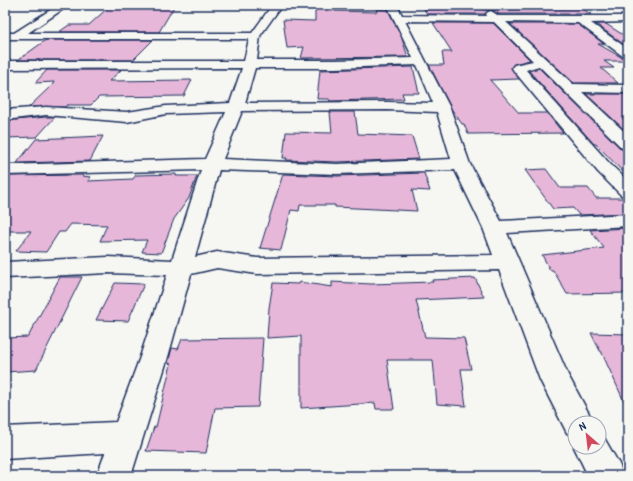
<svg xmlns="http://www.w3.org/2000/svg" width="633" height="481" viewBox="0 0 633 481" font-family="'Patrick Hand',sans-serif">
<style>
.building{fill:#e6b7d9;stroke:#1b2f5e}
.lines{fill:none;stroke-linecap:round;stroke-linejoin:round}
.minor-casing{stroke:#1b2f5e;stroke-width:3}
.minor{fill:#f6f6f2;fill-rule:evenodd}
</style>
<rect width="100%" height="100%" fill="#f6f6f2"/>
<filter id="ink" filterUnits="userSpaceOnUse"><feTurbulence type="fractalNoise" baseFrequency=".025" numOctaves="2"/><feDisplacementMap in="SourceGraphic" scale="8" xChannelSelector="R" yChannelSelector="G"/><feConvolveMatrix kernelMatrix="1 2 1 2 8 2 1 2 1" color-interpolation-filters="sRGB"/></filter>
<g filter="url(#ink)">
<path class="building" d="M111 5H175L159 32H59L69 25H89Z
M479 5 483 10H490L485 14H427L424 9H441L438 6Z
M315 7H335V11L377 12 376 9 388 10 401 36 408 57 301 58 304 47 287 48 283 20 315 21Z
M581 8 591 14H499L491 10Z
M433 23H493L530 60 514 64 511 67 519 79 490 80 519 113H547L563 133 468 134 464 124H462L452 110 429 65H444L442 52H452Z
M510 24H578L604 44H598L628 61H604L614 68H601L618 83H574Z
M596 24H606L628 38V44H623Z
M46 40H153L133 60H18Z
M413 67 419 93H402L404 99 330 101 329 99H317L320 70Z
M539 68 621 149 628 150V177L596 144H594L529 71Z
M47 70H121L109 81 192 80 184 96 99 97 91 105H67L65 107H29L53 84 54 82 35 83Z
M586 94H628V116L622 118 628 124V133Z
M330 112H355L358 134 412 136 419 159 337 162 286 160 287 158H283L286 132 332 133Z
M46 117H55L37 137 5 138 6 121Z
M103 136 90 161 17 163 36 139Z
M546 169 560 188H588L596 198H628V213L579 215 573 208 553 209 525 170Z
M424 173 430 191 412 190 417 211 335 207V205H300L299 211 291 210 281 250 260 248 283 174 337 176Z
M176 174V176H197L189 198 174 219 161 253 142 252 147 240 100 241 107 225 71 224 65 232H59L46 252 16 251 31 231H5L6 176 83 175 82 176 91 177 88 181 133 179 136 175Z
M628 228V293L567 294 553 270H550L542 255 604 248 590 230Z
M60 277H82L36 370 5 372V338L28 337Z
M475 278 484 297 416 300 425 337 464 338 471 369H461L466 406 437 404 433 360H387L394 409H376L375 403 301 408V336L267 338 269 308 273 283 298 284 299 282 332 287V282L371 284 433 282 432 280Z
M115 283 144 284 128 321 96 320Z
M591 333 628 334V410L601 351H600Z
M263 338 258 407 215 408 206 453 146 451 154 427H156L171 364 168 363 172 348 178 349 182 339Z"/>
<g class="lines">
<g class="minor-casing">
<path id="minor" d="M58 5H69L28 33H252L272 5H282L260 36 257 60H335L413 58 387 5H397L402 15 487 16 486 14 488 12 491 11 499 16H628V22L591 23 628 49V58L624 57 578 23 506 22 573 84 628 85V93L582 92 628 135V149L622 148 539 66 526 70 610 164 628 181V197L621 195 598 172 514 71 512 68 514 65 533 61 494 22 405 21 450 108 470 164 501 221 628 214V226L507 233 568 375 594 423H575V436L567 433 540 380 499 270 257 274 217 268 191 274 168 357 131 476H97L105 453 5 459V427L116 422 140 357 167 275 108 273 5 278V262L108 257 172 260 201 170 5 175V165L205 159 226 112 166 114 127 122 46 115 5 120V110L46 107 127 112 166 106 230 103 242 68 5 69V61H244L249 39H5V33H14ZM417 65 433 103 387 102 245 103 255 68H335ZM387 110 437 112 451 159 337 164 223 159 242 111ZM219 170 337 174 455 170 483 228 493 255 257 258 217 252 195 257Z
M599 434 603 436 619 464 624 476H588L574 447 575 446V447H599Z"/>
</g>
<use href="#minor" class="minor"/>
</g>
</g>
<rect width="633" height="481" fill="none" stroke="#f6f6f2" stroke-width="20"/>
<rect x="10" y="10" width="613" height="461" fill="none" stroke="#1b2f5e" stroke-width="1.5" filter="url(#ink)"/>
<g transform="translate(587 435) rotate(332)"><circle r="19" fill="#f6f6f2" stroke="#9ea6b7"/>
<path d="M0-3L7 15L0 10L-7 15Z" fill="#d1495b"/>
<text y="-6" font-size="11" font-weight="bold" text-anchor="middle" fill="#1b2f5e">N</text>
</g>
</svg>
